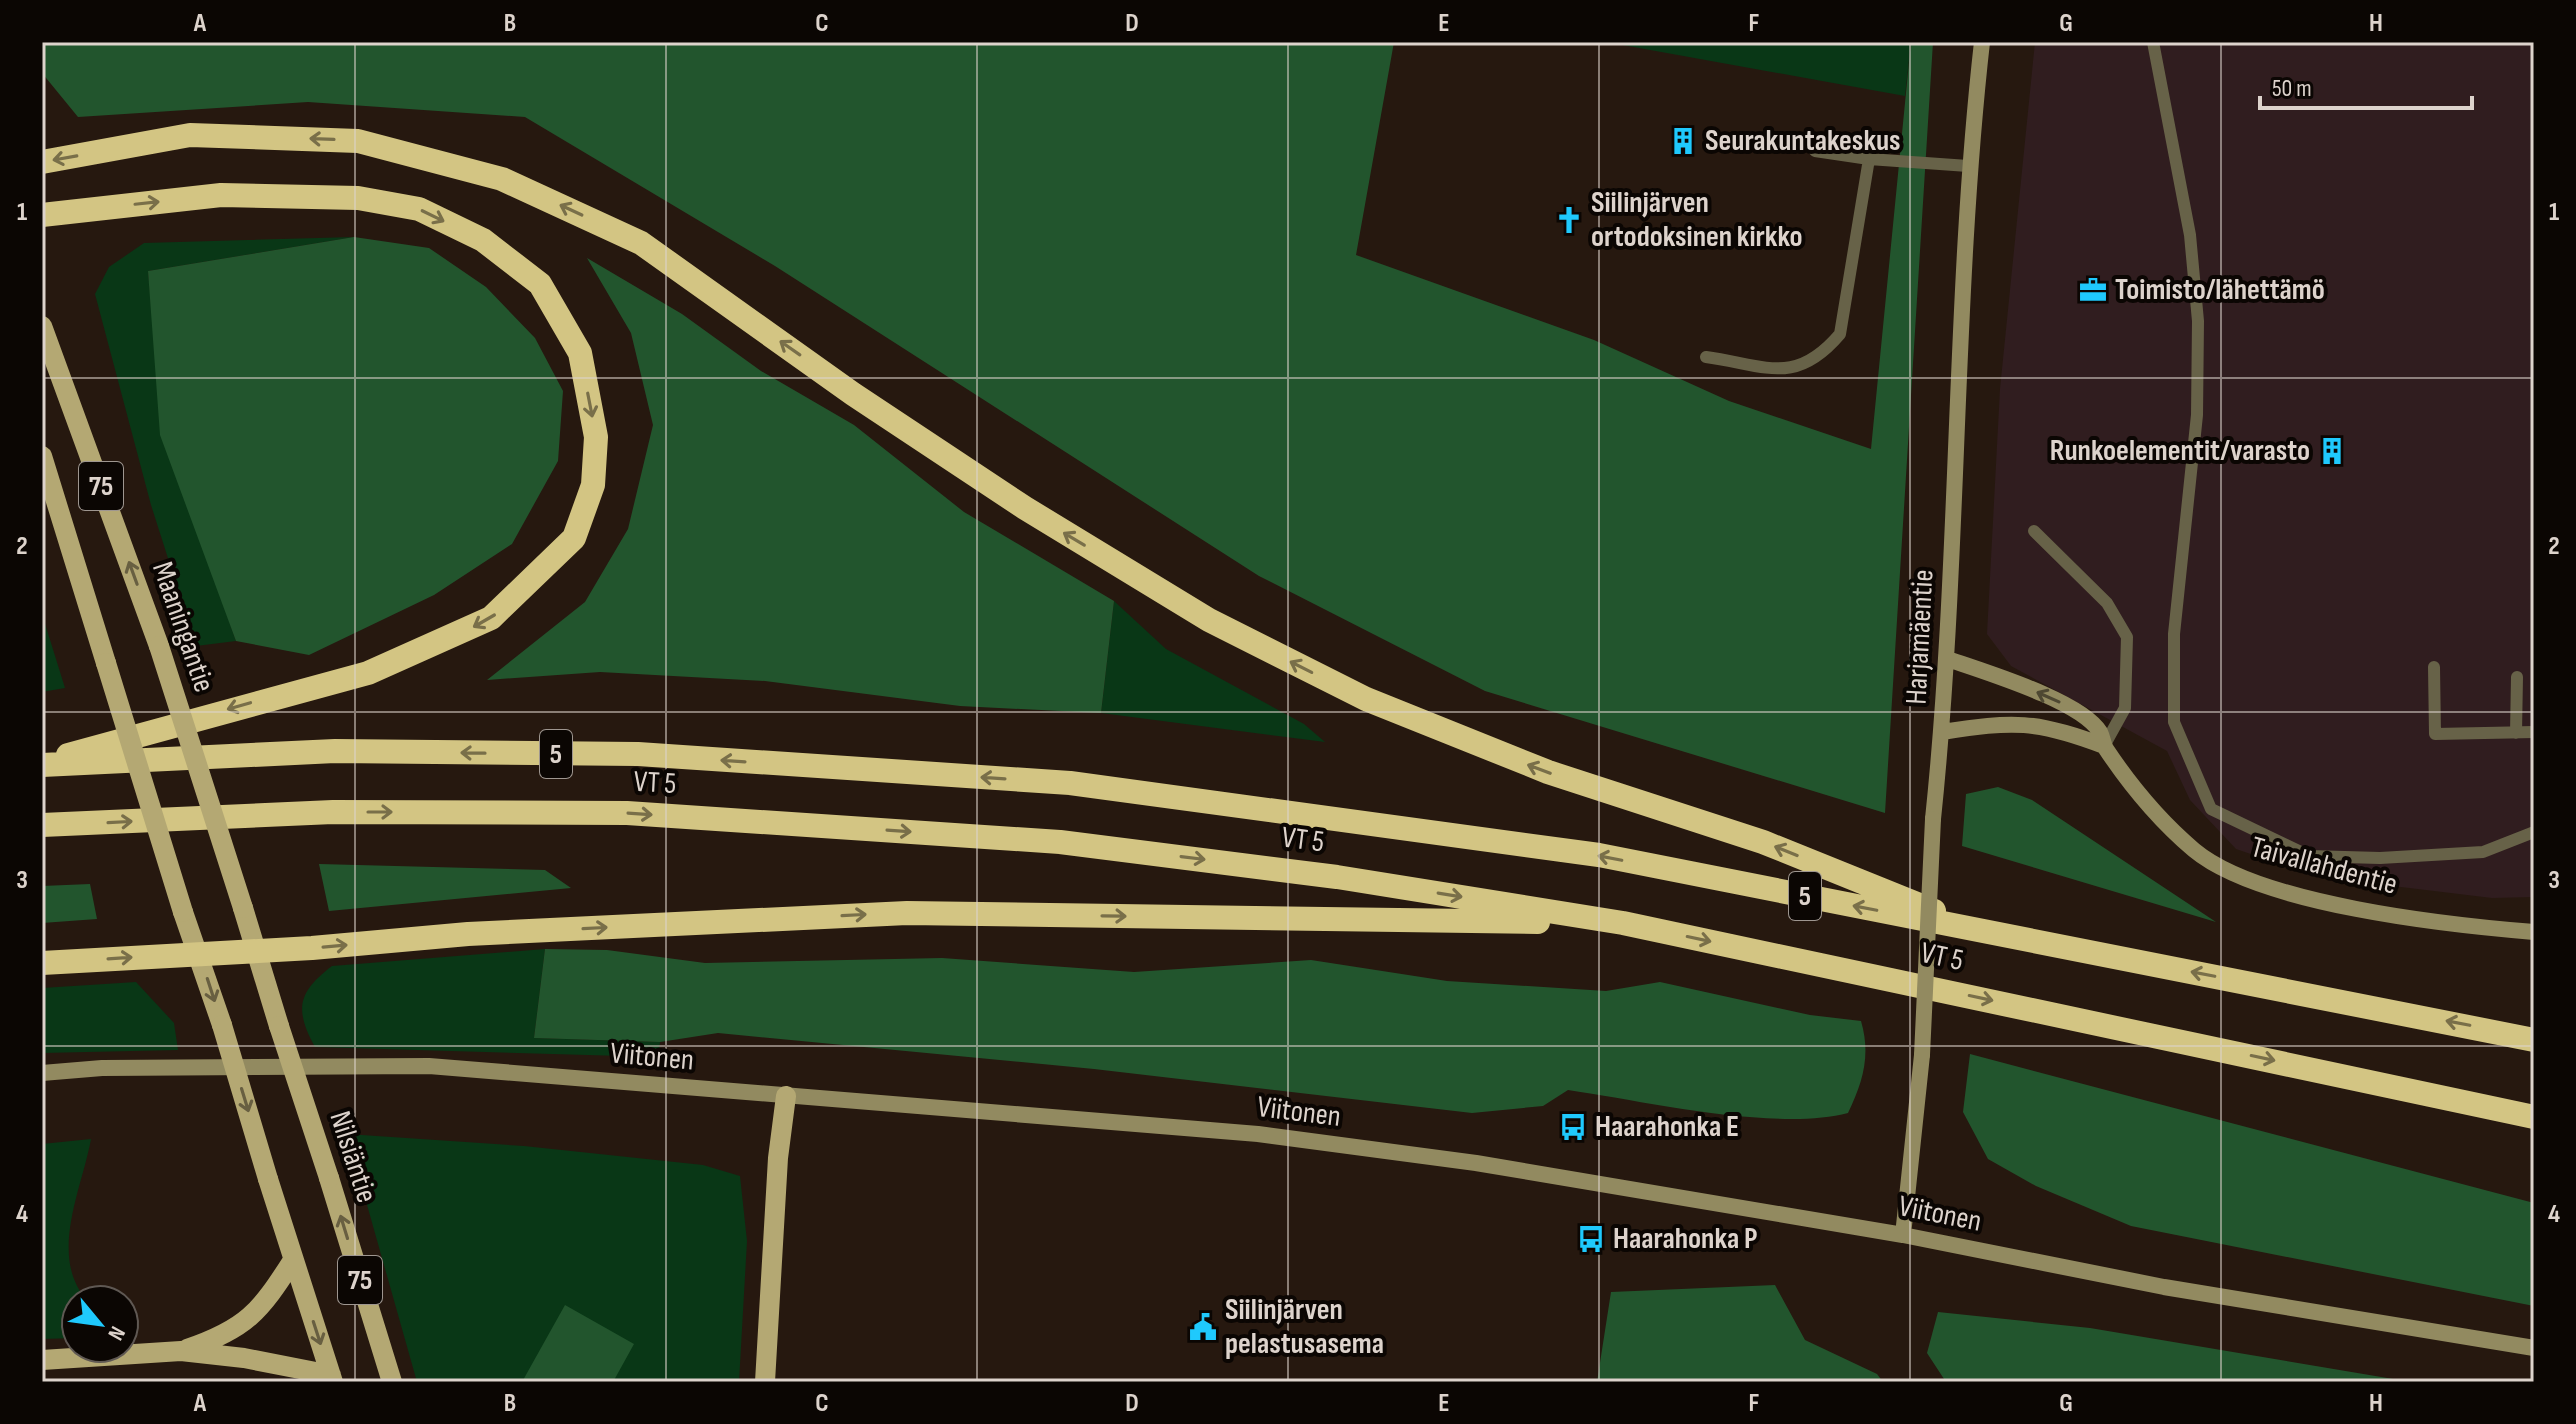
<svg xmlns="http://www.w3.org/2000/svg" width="2576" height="1424" viewBox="0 0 2576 1424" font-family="'Sofia Sans Condensed',sans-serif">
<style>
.industrial{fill:#301d1f}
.green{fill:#093716}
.forest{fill:#22552d}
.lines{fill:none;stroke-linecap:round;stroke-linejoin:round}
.lane{stroke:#676248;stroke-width:12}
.secondary{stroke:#928a60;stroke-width:16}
.primary{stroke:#b4a873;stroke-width:20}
.highway{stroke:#d3c583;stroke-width:24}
.secondary-bridge{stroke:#928a60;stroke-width:16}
.primary-bridge{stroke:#b4a873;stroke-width:20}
.oneway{stroke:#796f49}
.oneway2{stroke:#685f41}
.oneway3{stroke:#4e4832}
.grid{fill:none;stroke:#ddd3cc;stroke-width:2;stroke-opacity:0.55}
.labels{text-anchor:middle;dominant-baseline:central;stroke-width:8;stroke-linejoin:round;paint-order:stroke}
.shield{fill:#0b0603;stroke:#9e9690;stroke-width:2}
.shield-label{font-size:28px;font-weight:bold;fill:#ddd3cc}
.poi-label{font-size:30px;font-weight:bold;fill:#ddd3cc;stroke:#0b0603;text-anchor:start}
.street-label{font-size:30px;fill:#ddd3cc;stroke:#0b0603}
.neatline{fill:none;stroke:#ddd3cc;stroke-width:3}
.grid-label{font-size:26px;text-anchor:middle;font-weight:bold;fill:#ddd3cc}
</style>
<rect width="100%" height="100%" fill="#26180f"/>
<path class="industrial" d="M2035 42H2534V897L2492 898 2368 883 2295 869 2236 849 2190 800 2167 751 2011 666 1987 634 2000 389Z"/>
<path class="green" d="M1606 42H1911L1905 96Z
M354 237 148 271 151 304 208 560 236 641 196 646 151 505 95 294 109 267 144 243Z
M1114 601 1166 649 1304 724 1325 742 1101 713Z
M42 614 65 688 42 692Z
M545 949 534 1038 660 1042 658 1057 315 1047C294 1009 298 992 332 966Z
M136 982 174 1023 178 1050 42 1053V988Z
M347 1134 524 1146 703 1165 740 1176 747 1241 739 1382H417Z
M91 1139C82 1189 48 1257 87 1300H76V1338L42 1339V1144Z"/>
<path class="forest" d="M42 42H1394L1356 255 1594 340 1729 401 1871 449 1911 42H1933L1885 813 1485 691 1259 576 775 266 525 117 308 102 78 117 42 73Z
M354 237 429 248 486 287 535 338 563 391 558 461 512 544 434 595 309 655 236 641 160 435 148 271Z
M587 258 682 314 761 371 854 425 964 512 1114 601 1101 713 960 706 765 681 600 672 487 680 585 602 628 529 653 425 631 333Z
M1998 787 2032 800 2216 922 1962 846 1966 794Z
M319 864 545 870 571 888 329 911Z
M90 884 97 919 42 923V886Z
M545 949 607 950 705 963 942 958 1134 972 1311 960 1447 981 1606 991 1660 982 1810 1015 1861 1021C1871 1055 1863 1082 1848 1113 1777 1132 1644 1101 1568 1090L1543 1106 1472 1113 1094 1069 718 1033 660 1042 534 1038Z
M1970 1054 2534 1203V1306L2131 1226 2036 1186 1988 1159 1963 1112Z
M1775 1285 1805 1340 1877 1374 1883 1382H1597L1611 1292Z
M565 1305 634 1344 613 1382H522Z
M1938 1312 2090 1328 2411 1382H1946L1927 1353Z"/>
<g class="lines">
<path class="lane" d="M2153 42 2190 235 2198 321 2197 415 2174 634V722L2211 809 2309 856 2380 858 2483 852 2534 832
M1815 151 1869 159
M1706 357C1765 365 1795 387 1840 334L1869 159 1968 166
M2034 531 2107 603 2127 637 2125 708 2104 746
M2434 667 2435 734 2534 732
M2516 733 2517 677"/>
<path class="secondary" d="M1948 659C1984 672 2080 700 2100 732 2103 738 2103 744 2106 749 2130 785 2161 822 2194 850 2260 905 2448 925 2534 932
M1942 732C2013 721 2036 720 2104 746
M1933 819C1960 561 1953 300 1982 42
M42 1073 102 1068 429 1066 1258 1134 1476 1163 1903 1235 2164 1287 2534 1348
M1903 1235 1922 1055"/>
<path class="primary" d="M42 326 159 646
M42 456 106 663
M243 908 279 1026
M183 912 222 1025
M329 1178 392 1382
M268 1179 333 1382
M187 1349C246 1329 260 1312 293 1260
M42 1360 181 1351 244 1358 331 1375
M765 1382 778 1158 786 1096"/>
<path class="highway" d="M42 162 190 135 358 141 502 179 641 243 853 394 1025 508 1209 620 1366 699 1548 772 1763 842 1934 911
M42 215 221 195 358 198 419 209 483 240 540 284 580 353 596 437 593 485 574 538 491 618 368 673 68 755
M42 765 335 751 638 754 1070 783 1599 855 2534 1040
M42 825 333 812 627 813 1060 842 1337 877 1623 923 2534 1117
M42 963 312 948 468 934 907 913 1538 922"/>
<path class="secondary-bridge" d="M1922 1055 1933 819"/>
<path class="primary-bridge" d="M159 646 243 908
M106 663 183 912
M222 1025 268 1179
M279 1026 329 1178"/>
</g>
<defs><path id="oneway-shaft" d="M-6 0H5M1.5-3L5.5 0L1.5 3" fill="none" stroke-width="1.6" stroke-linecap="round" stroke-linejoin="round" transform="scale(2)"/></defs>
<g class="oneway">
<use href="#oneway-shaft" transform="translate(322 139) rotate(-178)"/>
<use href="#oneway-shaft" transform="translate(65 158) rotate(170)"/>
<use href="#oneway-shaft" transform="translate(147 203) rotate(-6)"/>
<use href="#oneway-shaft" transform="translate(571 210) rotate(-155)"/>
<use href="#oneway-shaft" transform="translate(433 216) rotate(26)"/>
<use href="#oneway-shaft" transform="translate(790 348) rotate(-145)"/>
<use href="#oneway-shaft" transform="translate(590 405) rotate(79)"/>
<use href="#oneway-shaft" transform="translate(1074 539) rotate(-149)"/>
<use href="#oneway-shaft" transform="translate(484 621) rotate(150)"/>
<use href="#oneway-shaft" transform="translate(1301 667) rotate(-153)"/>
<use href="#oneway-shaft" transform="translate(239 706) rotate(164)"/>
<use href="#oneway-shaft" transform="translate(473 753) rotate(-179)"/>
<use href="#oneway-shaft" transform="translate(733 761) rotate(-176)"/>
<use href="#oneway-shaft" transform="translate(1539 769) rotate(-159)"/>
<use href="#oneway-shaft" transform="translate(993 778) rotate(-176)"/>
<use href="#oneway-shaft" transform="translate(380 812)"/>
<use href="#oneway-shaft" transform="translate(640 814) rotate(4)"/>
<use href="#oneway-shaft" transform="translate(120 822) rotate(-3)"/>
<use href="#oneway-shaft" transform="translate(899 831) rotate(4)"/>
<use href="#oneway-shaft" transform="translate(1786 851) rotate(-158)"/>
<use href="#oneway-shaft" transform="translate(1193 858) rotate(7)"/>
<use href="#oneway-shaft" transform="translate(1610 858) rotate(-169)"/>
<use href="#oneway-shaft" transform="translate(1450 895) rotate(9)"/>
<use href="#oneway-shaft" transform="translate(1865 908) rotate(-169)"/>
<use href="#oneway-shaft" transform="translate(854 915) rotate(-3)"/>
<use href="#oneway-shaft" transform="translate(1114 916) rotate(1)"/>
<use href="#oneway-shaft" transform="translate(595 928) rotate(-3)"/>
<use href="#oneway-shaft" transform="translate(1699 939) rotate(12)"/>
<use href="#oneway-shaft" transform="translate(335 946) rotate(-5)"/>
<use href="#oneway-shaft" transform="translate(120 958) rotate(-4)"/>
<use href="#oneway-shaft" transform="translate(2203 974) rotate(-169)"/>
<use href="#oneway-shaft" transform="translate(1981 998) rotate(12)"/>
<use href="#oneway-shaft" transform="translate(2458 1023) rotate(-169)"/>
<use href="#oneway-shaft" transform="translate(2263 1058) rotate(12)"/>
</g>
<g class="oneway2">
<use href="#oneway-shaft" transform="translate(133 573) rotate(-110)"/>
<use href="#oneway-shaft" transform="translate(211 990) rotate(72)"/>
<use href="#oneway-shaft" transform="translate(245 1100) rotate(73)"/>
<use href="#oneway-shaft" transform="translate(344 1227) rotate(-107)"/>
<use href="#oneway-shaft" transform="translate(317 1333) rotate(72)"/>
</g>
<use class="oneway3" href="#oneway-shaft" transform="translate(2048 697) rotate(-156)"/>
<path class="grid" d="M355 42V1382M666 42V1382M977 42V1382M1288 42V1382M1599 42V1382M1910 42V1382M2221 42V1382M42 378H2534M42 712H2534M42 1046H2534"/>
<defs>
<g id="building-bare" transform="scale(2.16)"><path d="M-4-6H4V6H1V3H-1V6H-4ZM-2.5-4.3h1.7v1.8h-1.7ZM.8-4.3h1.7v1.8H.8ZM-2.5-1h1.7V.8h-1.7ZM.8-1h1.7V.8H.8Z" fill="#1fc9fd" stroke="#0b0603" stroke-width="2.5" paint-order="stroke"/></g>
<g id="church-bare" transform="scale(2.16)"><path d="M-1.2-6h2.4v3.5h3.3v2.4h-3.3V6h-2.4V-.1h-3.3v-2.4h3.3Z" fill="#1fc9fd" stroke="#0b0603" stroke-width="2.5" paint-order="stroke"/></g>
<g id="office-bare" transform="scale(2.16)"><path d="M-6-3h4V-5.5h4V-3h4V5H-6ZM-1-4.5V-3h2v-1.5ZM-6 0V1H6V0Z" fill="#1fc9fd" stroke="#0b0603" stroke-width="2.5" paint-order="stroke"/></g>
<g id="bus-bare" transform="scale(2.16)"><path d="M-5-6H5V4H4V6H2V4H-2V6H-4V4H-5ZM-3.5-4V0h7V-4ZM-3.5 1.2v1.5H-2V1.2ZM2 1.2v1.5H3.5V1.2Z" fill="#1fc9fd" stroke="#0b0603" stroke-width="2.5" paint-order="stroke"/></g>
<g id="civic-bare" transform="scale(2.16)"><path d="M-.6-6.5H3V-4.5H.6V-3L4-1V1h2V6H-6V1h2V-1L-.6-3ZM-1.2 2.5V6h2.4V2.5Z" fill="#1fc9fd" stroke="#0b0603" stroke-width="2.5" paint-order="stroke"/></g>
</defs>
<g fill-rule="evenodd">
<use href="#building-bare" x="1683" y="141"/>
<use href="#church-bare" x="1569" y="220"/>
<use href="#office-bare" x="2093" y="290"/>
<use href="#building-bare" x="2332" y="451"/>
<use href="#bus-bare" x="1573" y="1127"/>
<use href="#bus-bare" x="1591" y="1239"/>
<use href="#civic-bare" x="1203" y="1327"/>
</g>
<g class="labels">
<g class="shield">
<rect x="79" y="462" width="44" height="48" rx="6"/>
<rect x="540" y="730" width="32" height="48" rx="6"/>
<rect x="1789" y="872" width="32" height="48" rx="6"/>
<rect x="338" y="1256" width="44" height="48" rx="6"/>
</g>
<g class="shield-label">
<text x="101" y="486">75</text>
<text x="556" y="754">5</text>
<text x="1805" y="896">5</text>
<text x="360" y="1280">75</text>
</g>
<g class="poi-label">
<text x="1705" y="141">Seurakuntakeskus</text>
<text x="1591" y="203">Siilinjärven<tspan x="1591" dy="34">ortodoksinen kirkko</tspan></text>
<text x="2115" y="290">Toimisto/lähettämö</text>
<text x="2310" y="451" text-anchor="end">Runkoelementit/varasto</text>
<text x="1595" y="1127">Haarahonka E</text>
<text x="1613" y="1239">Haarahonka P</text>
<text x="1225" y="1310">Siilinjärven<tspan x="1225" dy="34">pelastusasema</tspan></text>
</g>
<g class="street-label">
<text transform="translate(183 627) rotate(71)">Maaningantie</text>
<text transform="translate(1920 637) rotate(-87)">Harjamäentie</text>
<text transform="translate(655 783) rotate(3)">VT 5</text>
<text transform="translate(1303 840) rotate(7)">VT 5</text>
<text transform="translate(2324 866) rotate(15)">Taivallahdentie</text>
<text transform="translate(1942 957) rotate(12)">VT 5</text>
<text transform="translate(652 1057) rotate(5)">Viitonen</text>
<text transform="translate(1299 1112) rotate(7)">Viitonen</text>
<text transform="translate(353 1157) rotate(72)">Nilsiäntie</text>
<text transform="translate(1940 1214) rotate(11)">Viitonen</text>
</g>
</g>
<rect width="2576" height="1424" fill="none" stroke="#0b0603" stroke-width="88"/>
<g transform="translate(100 1324) rotate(119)"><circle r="38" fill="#0b0603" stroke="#5f5853" stroke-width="2"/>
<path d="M0-6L14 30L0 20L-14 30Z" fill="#1fc9fd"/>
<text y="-12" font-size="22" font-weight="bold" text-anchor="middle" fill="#ddd3cc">N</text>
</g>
<path d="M2260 96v12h212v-12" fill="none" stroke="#ddd3cc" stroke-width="4"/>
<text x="2272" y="96" font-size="24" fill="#ddd3cc" stroke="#0b0603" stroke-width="6" paint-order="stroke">50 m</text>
<rect x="44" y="44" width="2488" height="1336" class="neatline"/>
<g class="grid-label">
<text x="200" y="31">A</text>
<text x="510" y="31">B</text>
<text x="822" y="31">C</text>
<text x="1132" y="31">D</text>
<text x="1444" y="31">E</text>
<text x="1754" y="31">F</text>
<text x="2066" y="31">G</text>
<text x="2376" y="31">H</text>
<text x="22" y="220">1</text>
<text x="2554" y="220">1</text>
<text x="22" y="554">2</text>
<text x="2554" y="554">2</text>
<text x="22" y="888">3</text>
<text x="2554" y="888">3</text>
<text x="22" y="1222">4</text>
<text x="2554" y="1222">4</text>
<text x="200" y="1411">A</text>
<text x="510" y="1411">B</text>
<text x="822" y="1411">C</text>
<text x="1132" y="1411">D</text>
<text x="1444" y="1411">E</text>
<text x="1754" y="1411">F</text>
<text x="2066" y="1411">G</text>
<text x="2376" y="1411">H</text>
</g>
</svg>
